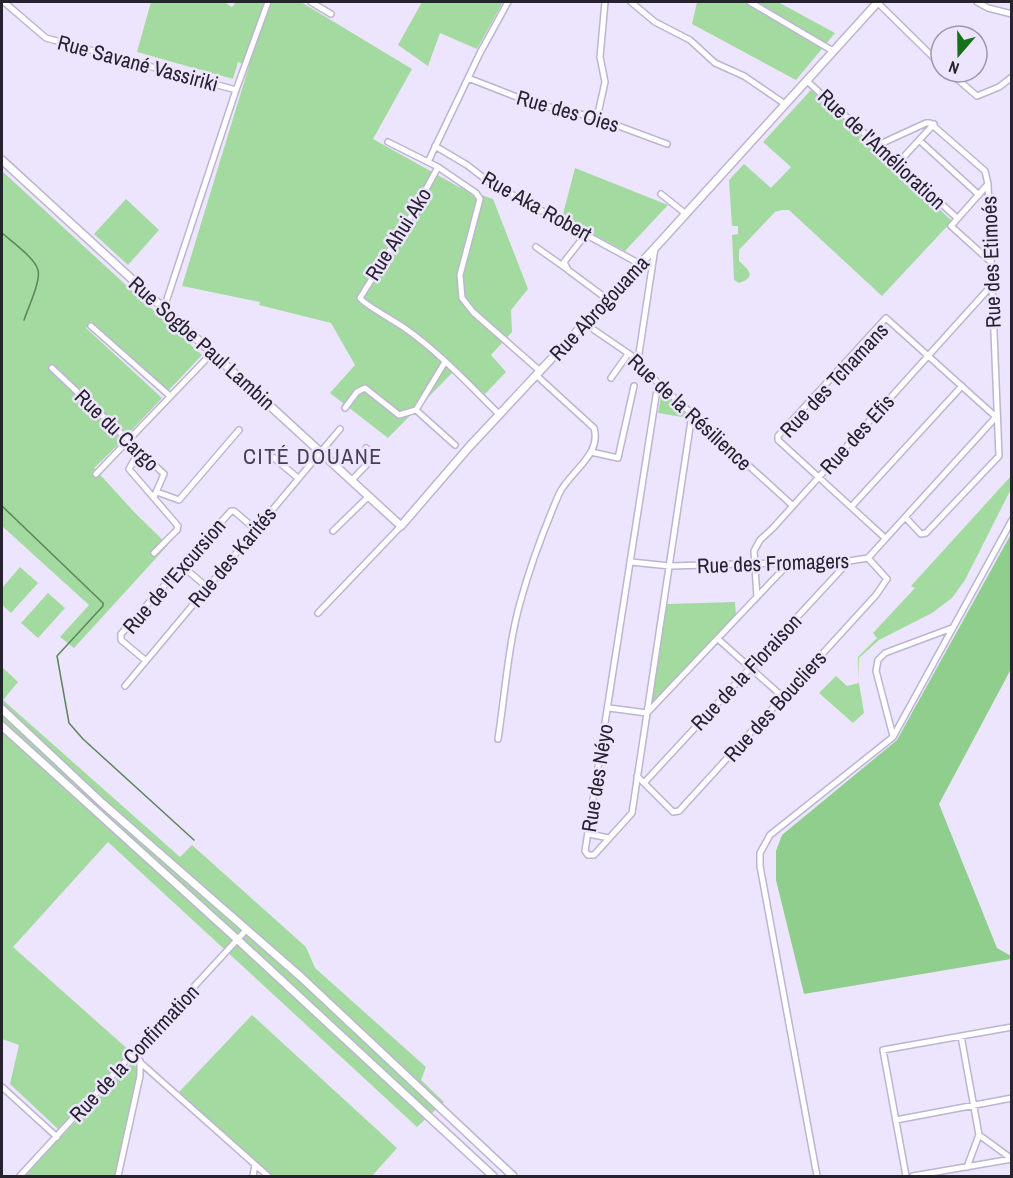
<svg xmlns="http://www.w3.org/2000/svg" width="1013" height="1178" viewBox="0 0 1013 1178" font-family="'Archivo Narrow',sans-serif">
<style>
.green{fill:#a3daa0}
.forest{fill:#8fce8d}
.lines{fill:none;stroke-linecap:round;stroke-linejoin:round}
.stream{stroke:#5c855c;stroke-width:1.5}
.street-casing{stroke:#bdb4d2;stroke-width:8}
.secondary-casing{stroke:#bdb4d2;stroke-width:10}
.street{stroke:#fff;stroke-width:5}
.secondary{stroke:#fff;stroke-width:7}
.labels{text-anchor:middle;dominant-baseline:central;stroke-width:5;stroke-linejoin:round;paint-order:stroke}
.street-label{font-size:21px;fill:#26222e;stroke:#ede5fe}
.neighbourhood-label{font-size:22px;letter-spacing:1.5px;fill:#463e57;stroke:#ede5fe}
</style>
<rect width="100%" height="100%" fill="#ede5fe"/>
<path class="green" d="M151 2H224L232 7 236 2H301L412 69 373 139 459 187 493 199 528 289 511 310 512 332 491 355 506 372 485 394 455 370 388 438 330 393 355 365 331 323 259 305 260 302 182 286 249 66 238 62 233 79 137 52Z
M422 2H503L477 49 440 33 428 66 398 45Z
M697 2H778L835 33 796 80 692 24Z
M811 90 952 221 882 296 789 210H782L775 212 739 250V261C749 270 757 277 739 283L734 280 732 235 738 234V226H732L729 180 744 164 771 188 791 167 763 142Z
M575 168 668 205 625 251 562 218Z
M2 171 202 355 168 391 91 321 86 328 162 398 128 434 52 364 48 368 124 439 94 468 136 514 168 545 74 648 60 637 89 605 2 526Z
M126 199 159 230 128 265 94 234Z
M662 391 688 414V418L658 413Z
M1011 476V489L965 580 952 598 932 613 879 640 859 658V683L864 713 853 723 819 693 836 676 847 686 859 683 858 657 877 638 873 633 915 588 911 586Z
M20 567 38 583 11 613 2 605V588Z
M48 593 65 608 38 638 21 623Z
M735 602 736 615 650 707 667 604Z
M2 667 18 682 3 700 180 857 192 845 306 947 315 968 426 1067 421 1080 444 1102 417 1127 108 842 13 947 131 1052 58 1129 10 1084 19 1045 2 1039Z
M252 1015 397 1148 372 1176H270L179 1092Z
M132 1062 137 1068V1075L116 1176H24Z"/>
<path class="forest" d="M1011 534V669L939 804 997 948 1011 956V959L804 994 776 880V851L782 835 897 740Z"/>
<g class="lines">
<path class="stream" d="M2 233C11 241 35 258 38 270 41 281 28 308 24 320
M2 506 103 603V606L57 656 69 723 83 739 194 840"/>
<g class="street-casing">
<path id="street" d="M4 2 46 38 236 90 164 308
M311 2 331 14
M631 2 655 22 690 40 715 63 744 76 785 104
M750 2 833 51
M877 2 941 65
M977 2 988 8 1012 14
M949 72 977 96 999 87 1012 77
M468 78 532 103 597 118 667 144
M807 81 957 218
M236 90 268 2
M597 118 605 82 600 57 605 2
M919 140 979 195
M388 142 438 167 476 193 480 199 460 275 462 298 473 312 540 371
M878 145 926 123H930L985 171 988 184 999 456 926 533 921 534 905 517
M435 146 467 165 489 182 640 264
M428 162 480 53 508 2
M898 163 934 124
M438 167 416 208 360 298C363 304 397 322 406 329 440 353 469 385 499 414
M988 184 951 226 991 262
M661 194 686 214
M586 234 564 262 568 270 607 299
M536 247 567 269
M584 323 638 360 658 383 792 505
M91 326 170 396
M638 360 655 248
M445 362 416 410 455 445
M52 368 164 474 154 497
M611 378 628 354
M658 383 585 851 588 855H594L632 813 692 414
M345 408 357 392 365 388 399 415 416 410
M140 450 129 469 178 526 177 530 154 553
M591 452 618 458 634 386
M274 458 298 478
M96 474 212 353
M352 480 372 459 373 456 366 448
M157 492 179 500 239 430
M851 507 962 386
M333 531 369 496
M631 562 670 566 849 561 868 558 996 417 886 318 778 436V440L885 538
M182 566 207 587
M757 597 754 551 760 540 773 528 992 285
M318 613 401 526
M718 639 783 697
M145 660 121 640V634L231 511H234L255 529
M125 686 340 429
M609 708 647 713 790 562
M893 736 876 671 878 660 885 653 952 628
M498 739C505 694 508 646 520 603 530 566 544 529 559 494 569 472 602 455 594 428L536 375
M637 776 673 812 679 811 876 595 887 579 868 558
M644 783 849 561
M589 834 609 838
M961 1036 979 1135
M133 1056 268 1176
M2 1087 57 1137
M896 1120 1012 1098
M967 1167 979 1135 1012 1159
M20 1176 247 929
M118 1176 140 1076V1061
M253 1176 255 1165
M817 1176 760 866V853L770 835 893 737 1012 520
M906 1176 883 1050 1012 1027
M913 1176 1012 1159"/>
</g>
<g class="secondary-casing">
<path id="secondary" d="M2 160 401 526 469 447 653 250 878 2
M2 709 102 803 301 977 513 1176
M2 726 238 940 493 1176"/>
</g>
<use href="#street" class="street"/>
<use href="#secondary" class="secondary"/>
</g>
<g class="labels">
<g class="street-label">
<text transform="translate(138 63) rotate(15)">Rue Savané Vassiriki</text>
<text transform="translate(568 111) rotate(16)">Rue des Oies</text>
<text transform="translate(882 149) rotate(43)">Rue de l'Amélioration</text>
<text transform="translate(537 206) rotate(29)">Rue Aka Robert</text>
<text transform="translate(398 234) rotate(-58)">Rue Ahui Ako</text>
<text transform="translate(991 262) rotate(-92)">Rue des Etimoés</text>
<text transform="translate(599 308) rotate(-47)">Rue Abrogouama</text>
<text transform="translate(202 343) rotate(42)">Rue Sogbe Paul Lambin</text>
<text transform="translate(834 380) rotate(-47)">Rue des Tchamans</text>
<text transform="translate(690 412) rotate(43)">Rue de la Résilience</text>
<text transform="translate(117 430) rotate(44)">Rue du Cargo</text>
<text transform="translate(857 434) rotate(-48)">Rue des Efis</text>
<text transform="translate(232 557) rotate(-50)">Rue des Karités</text>
<text transform="translate(773 563) rotate(-2)">Rue des Fromagers</text>
<text transform="translate(174 576) rotate(-49)">Rue de l'Excursion</text>
<text transform="translate(746 672) rotate(-47)">Rue de la Floraison</text>
<text transform="translate(775 706) rotate(-48)">Rue des Boucliers</text>
<text transform="translate(597 778) rotate(-81)">Rue des Néyo</text>
<text transform="translate(134 1053) rotate(-47)">Rue de la Confirmation</text>
</g>
<g class="neighbourhood-label">
<text x="313" y="456">CITÉ DOUANE</text>
</g>
</g>
<rect width="1013" height="1178" fill="none" stroke="#26222e" stroke-width="6"/>
<g transform="translate(959 54) rotate(200)"><circle r="28" fill="#ede5fe" stroke="#9d97ab" stroke-width="1.5"/>
<path d="M0-4.5L10 22L0 15L-10 22Z" fill="#17701b"/>
<text y="-9" font-size="16" font-weight="bold" text-anchor="middle" fill="#26222e">N</text>
</g>
</svg>
